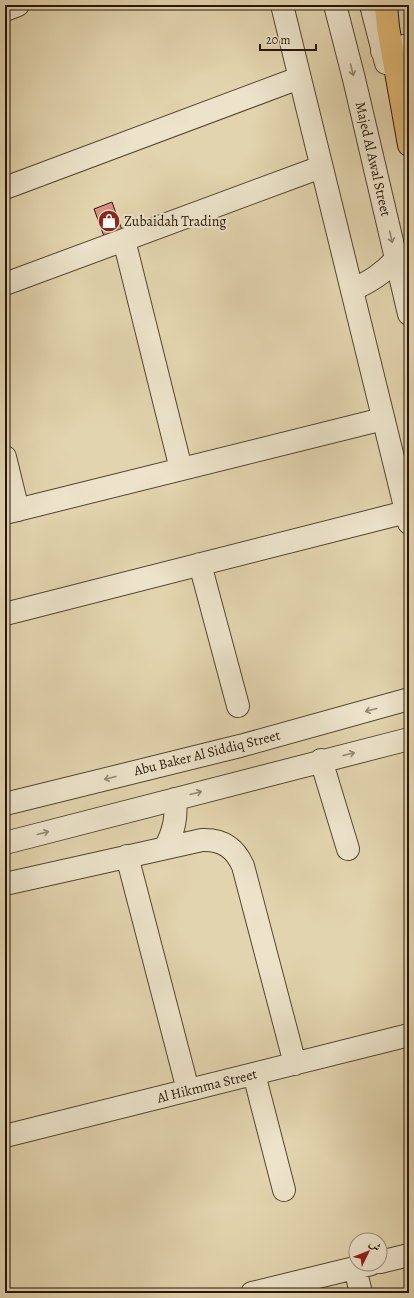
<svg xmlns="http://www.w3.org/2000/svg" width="414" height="1298" viewBox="0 0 414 1298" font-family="Alegreya,Amiri,serif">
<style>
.building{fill:#d79084;stroke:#261606}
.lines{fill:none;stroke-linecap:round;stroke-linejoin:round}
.minor-casing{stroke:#554630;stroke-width:24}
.major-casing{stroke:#261606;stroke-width:24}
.minor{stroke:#ece3ca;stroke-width:22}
.major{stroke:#e1ba77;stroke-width:22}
.oneway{stroke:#938772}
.labels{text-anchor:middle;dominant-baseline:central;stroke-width:4;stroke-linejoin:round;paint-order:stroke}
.street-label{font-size:14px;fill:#261606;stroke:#ece3ca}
.poi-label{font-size:14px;fill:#261606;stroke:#ece3ca;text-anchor:start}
</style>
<rect width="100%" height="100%" fill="#e2d4ae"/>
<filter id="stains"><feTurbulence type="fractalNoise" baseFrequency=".005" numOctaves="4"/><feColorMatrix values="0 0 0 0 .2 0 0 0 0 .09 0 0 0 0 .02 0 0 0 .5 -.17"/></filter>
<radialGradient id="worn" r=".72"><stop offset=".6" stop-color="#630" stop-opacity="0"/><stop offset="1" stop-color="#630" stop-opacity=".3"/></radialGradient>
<path class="building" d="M112 202 123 233 105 239 94 209Z"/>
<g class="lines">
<g class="minor-casing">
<path id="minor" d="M282 5 409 523
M335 5 354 79 409 314
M371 5 386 63
M5 10 18 5
M382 51 409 45
M5 188 299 78
M124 240 181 469
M5 284 321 167
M352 290C369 282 383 274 396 259
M5 457 18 510
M5 513 383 419
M200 564 238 706
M5 614 406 512
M321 760 348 849
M5 804 240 746 409 699
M5 843 409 739
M165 848C174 831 177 817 175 799
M127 856 188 1090
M5 884 202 840C222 839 235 848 243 866L295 1064
M254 1074 284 1190
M5 1136 409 1035
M380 1262 409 1255
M355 1268 361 1293
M252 1293 371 1264"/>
</g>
<g class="major-casing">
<path id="major" d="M386 5 388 27 409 145"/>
</g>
<use href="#minor" class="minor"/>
<use href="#major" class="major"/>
</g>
<defs><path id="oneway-shaft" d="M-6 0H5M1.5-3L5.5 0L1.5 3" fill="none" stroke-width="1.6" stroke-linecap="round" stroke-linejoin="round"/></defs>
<g class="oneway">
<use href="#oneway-shaft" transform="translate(352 70) rotate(76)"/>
<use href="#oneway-shaft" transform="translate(391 237) rotate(77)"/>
<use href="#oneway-shaft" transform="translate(371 710) rotate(165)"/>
<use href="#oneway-shaft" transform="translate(349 754) rotate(-14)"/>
<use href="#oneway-shaft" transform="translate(110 778) rotate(166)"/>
<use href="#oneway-shaft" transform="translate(196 793) rotate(-15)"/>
<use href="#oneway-shaft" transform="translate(43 833) rotate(-15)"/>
</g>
<defs>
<g id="shop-disc" transform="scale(1.15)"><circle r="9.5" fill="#8f2418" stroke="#ece3ca"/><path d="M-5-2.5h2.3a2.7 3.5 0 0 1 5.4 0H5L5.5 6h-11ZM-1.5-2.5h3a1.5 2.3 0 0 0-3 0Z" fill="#fff"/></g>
</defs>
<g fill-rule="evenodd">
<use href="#shop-disc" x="109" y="221"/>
</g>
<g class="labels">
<g class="street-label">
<text transform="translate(373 159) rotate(77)">Majed Al Awal Street</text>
<text transform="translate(207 753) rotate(-14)">Abu Baker Al Siddiq Street</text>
<text transform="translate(207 1086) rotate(-14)">Al Hikmma Street</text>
</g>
<g class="poi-label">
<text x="124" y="221">Zubaidah Trading</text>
</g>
</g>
<rect width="414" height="1298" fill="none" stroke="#e2d4ae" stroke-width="20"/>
<rect x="6" y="6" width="402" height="1286" fill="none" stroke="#261606" stroke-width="2"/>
<rect x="10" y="10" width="394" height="1278" fill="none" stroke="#261606"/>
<g transform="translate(368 1252) rotate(47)"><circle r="19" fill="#ece3ca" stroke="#9d917c"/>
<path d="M0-3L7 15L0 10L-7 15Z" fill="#8f2418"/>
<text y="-6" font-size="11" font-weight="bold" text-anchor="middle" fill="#261606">ش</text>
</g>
<path d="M260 44v6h56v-6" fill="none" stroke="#261606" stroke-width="2"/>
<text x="266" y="44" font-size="12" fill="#261606" stroke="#ece3ca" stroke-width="3" paint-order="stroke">20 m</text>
<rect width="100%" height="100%" filter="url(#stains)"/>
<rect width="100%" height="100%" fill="url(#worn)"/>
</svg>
